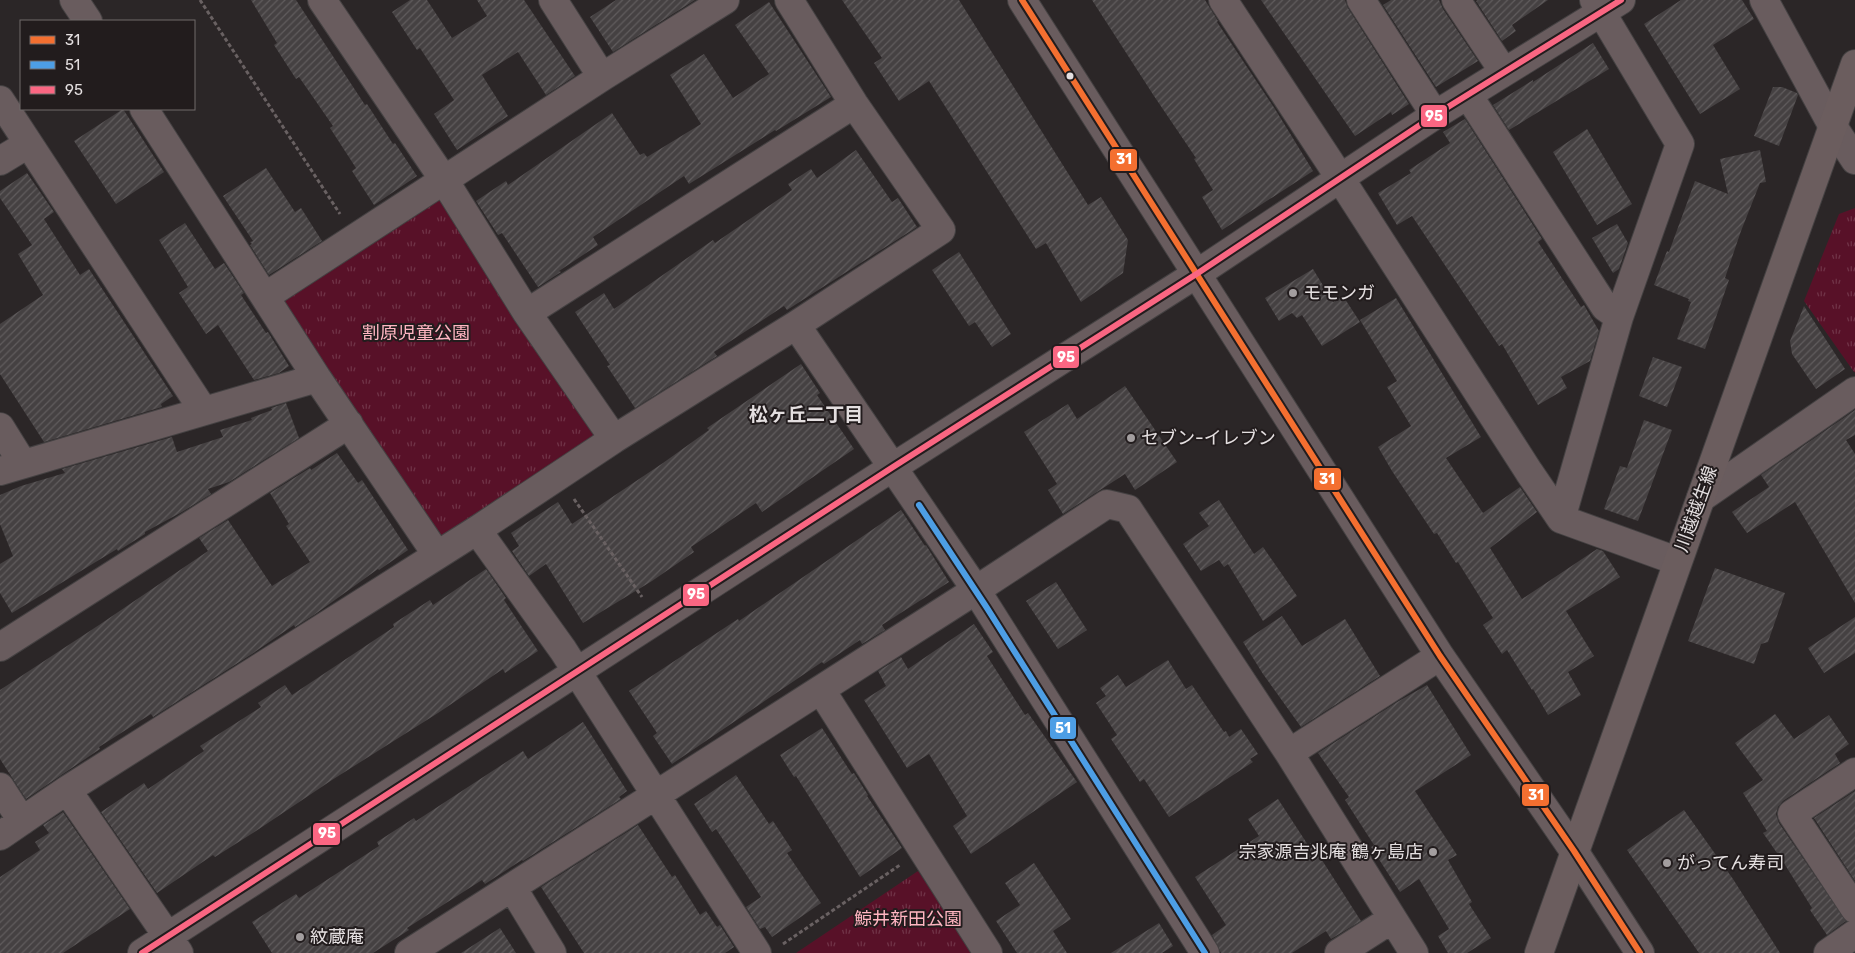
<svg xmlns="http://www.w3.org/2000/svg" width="1855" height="953" viewBox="0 0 1855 953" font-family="Rubik,'Noto Sans JP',sans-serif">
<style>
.park{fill:url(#park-tufts)}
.building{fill:url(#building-hatch)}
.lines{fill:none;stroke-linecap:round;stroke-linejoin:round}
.minor-casing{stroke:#444142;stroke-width:30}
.major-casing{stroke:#444142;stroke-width:30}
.path{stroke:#696162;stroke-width:3;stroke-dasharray:4 2.5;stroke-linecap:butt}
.minor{stroke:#695c5e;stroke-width:28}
.major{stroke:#6b5d5e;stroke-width:28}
.bus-1-casing{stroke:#221c1d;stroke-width:10}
.bus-2-casing{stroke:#221c1d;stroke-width:10}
.bus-3-casing{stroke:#221c1d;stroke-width:10}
.bus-1{stroke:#f46f30;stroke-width:6}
.bus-2{stroke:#4d9ee5;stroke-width:6}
.bus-3{stroke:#fa6682;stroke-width:6}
.bus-dot{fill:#e4dfe0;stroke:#221c1d;stroke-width:2}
.poi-dot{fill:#a39e9f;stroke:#221c1d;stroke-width:2}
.labels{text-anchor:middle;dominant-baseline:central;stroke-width:4;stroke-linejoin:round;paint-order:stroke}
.poi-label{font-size:18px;fill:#e4dfe0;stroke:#221c1d;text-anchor:start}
.park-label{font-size:18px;fill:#ffb5c1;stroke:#221c1d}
.street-label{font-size:18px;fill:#e4dfe0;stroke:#221c1d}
.neighbourhood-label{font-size:19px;font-weight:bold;fill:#e4dfe0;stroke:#221c1d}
.line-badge{stroke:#221c1d;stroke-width:2}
.badge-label{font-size:14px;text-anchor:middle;font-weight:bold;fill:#fff}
</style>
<defs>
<pattern id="park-tufts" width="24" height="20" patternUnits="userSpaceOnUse" patternTransform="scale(1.25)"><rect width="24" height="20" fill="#581128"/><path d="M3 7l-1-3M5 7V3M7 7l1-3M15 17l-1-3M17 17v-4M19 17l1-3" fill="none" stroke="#703347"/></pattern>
<pattern id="building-hatch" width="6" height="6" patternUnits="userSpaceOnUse" patternTransform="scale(1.25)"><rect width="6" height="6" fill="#454142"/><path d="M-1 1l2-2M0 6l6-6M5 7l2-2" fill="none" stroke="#605c5d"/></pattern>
</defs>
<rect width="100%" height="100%" fill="#2b2627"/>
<path class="park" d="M438 191 602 436 438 541 275 297Z
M1855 208V372H1854L1804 301 1839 214Z
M918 871 973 953H796Z"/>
<path class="building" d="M251 0H296L365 105 367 104 393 144 395 143 417 176 374 205 352 171 356 168 330 128 333 126 299 77 296 79 274 45 277 43Z
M410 0H427L452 38 487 16 477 0H524L575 76 546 95 518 52 482 75 508 116 457 150 434 114 454 100 420 48 417 50 392 12Z
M616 0H695L613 52 590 17Z
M842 0H959L1088 205 1101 197 1128 240 1123 273 1081 302 1046 243 1036 249 929 81 899 101 874 63 882 58Z
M1092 0H1205L1218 21 1217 22 1275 109 1313 171 1222 230 1202 197 1213 190 1194 159 1196 158 1154 96Z
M1261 0H1345L1348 8 1409 104 1392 115 1391 112 1355 136Z
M1391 0H1439L1443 9 1478 61 1436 87 1383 5Z
M1478 0H1548L1512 25 1516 31 1502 41 1476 1Z
M1681 0H1742L1754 19 1713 45 1740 89 1700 114 1644 24Z
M769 2 831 97 776 131 775 130 689 184 684 176 593 237 598 245 559 271 561 272 538 287 502 233 498 235 476 201 506 181 508 185 612 113 640 155 644 153 647 157 701 124 670 75 704 54 733 98 769 74 735 25Z
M1593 43 1609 69 1509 130 1493 105 1533 80V82Z
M1773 87H1782L1797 93 1798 95 1779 146 1754 136Z
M123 109 164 172 116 204 74 141Z
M1465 119 1542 239 1538 242 1581 307 1584 305 1599 331 1590 361 1561 377 1567 388 1538 405 1502 344 1499 346 1412 216 1397 225 1378 193 1411 173 1409 170 1450 143 1443 132Z
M1587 129 1632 204 1597 225 1553 152Z
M856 150 892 202 898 198 917 227 787 310 784 306 714 352 717 356 635 408 607 366 610 365 575 312 604 293 614 309 713 240 715 243 792 190 788 184 811 169 817 178Z
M1760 150 1766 182 1760 183 1741 231 1725 278 1729 280 1705 349 1677 339 1691 302 1688 301 1689 299 1654 285 1667 251 1669 252 1695 181 1728 194 1720 159Z
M266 168 295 212 301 208 322 241 269 275 250 245 252 244 250 242 253 241 223 196Z
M27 173 54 212 44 219 80 275 89 269 173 396 161 404 162 407 44 442 0 374V324L43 295 18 254 32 245 0 198V191Z
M185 223 215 269 224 263 244 293 241 295 266 333 268 332 289 366 279 373 254 380 218 325 206 334 179 293 188 287 159 240Z
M1617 224 1628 243 1619 269 1613 273 1592 238Z
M959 252 1011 334 992 347 975 322 969 326 932 270Z
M1313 269 1333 302 1343 296 1360 322 1322 346 1302 315 1297 318 1292 313 1279 321 1265 298Z
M1396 298 1481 437 1446 458 1483 513 1520 487 1537 512 1490 548 1522 599 1597 549 1603 551 1620 577 1566 611 1594 656 1568 672 1581 695 1548 715 1533 689 1532 690 1507 650 1502 654 1483 625 1493 618 1458 562 1456 563 1437 533 1434 534 1392 471 1378 447 1411 426 1387 387 1397 381 1360 320Z
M1804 306 1845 369 1816 389 1792 354 1790 341Z
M1653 357 1682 367 1667 407 1639 396Z
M801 364 820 393 817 395 854 449 762 512 756 503 691 547 694 552 652 581 583 623 546 564 529 576 512 551 519 546 511 533 558 502 572 524 663 463 709 430 707 428Z
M1125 386 1177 462 1135 490 1125 474 1063 514 1048 490 1057 484 1024 432 1068 404 1077 419Z
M286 403 299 438 229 482 208 489 211 494 182 512 145 532V534L118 551 117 549 12 613 0 593V564L13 556 0 524V495L21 486 65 473 62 469 172 437 177 452 223 437 220 430 252 420 251 418 272 410 271 408Z
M1855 410V435L1846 440 1855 454V603L1795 502 1747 533 1732 512 1769 487 1761 475Z
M1644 420 1672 430 1638 521 1604 509 1620 466 1627 468Z
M337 453 358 483 362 480 408 550 379 570 378 569 314 615 295 627 294 625 252 654 153 717 151 714 99 747 100 749 26 799 0 759V690L99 625 208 551 199 538 228 520 272 586 310 562 286 526 289 524 270 493 310 468 311 470Z
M1219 500 1254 554 1263 547 1297 596 1263 621 1228 564 1224 567 1219 560 1201 571 1183 544 1209 526 1199 513Z
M901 510 925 546 926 545 949 582 882 625 885 630 862 644 860 640 824 664 822 662 672 764 653 736 657 733 629 691 738 619 739 621Z
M1715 568 1785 593 1768 642 1761 644 1754 664 1688 641Z
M486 569 506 598 504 600 538 651 505 673 503 669 438 713 332 780 259 829 215 857 213 855 157 893 101 812 144 783 148 789 204 751 200 746 261 707 258 703 285 685 292 695 394 627 393 624 430 600 433 605Z
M1056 582 1087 630 1058 649 1026 601Z
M1282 616 1302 646 1345 619 1380 676 1301 727 1263 674 1243 642Z
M1855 617V653L1824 673 1808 648Z
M974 624 993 652 987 656 1025 715 1028 713 1077 782 971 854 953 826 967 816 929 754 907 768 864 700 886 686 878 671 901 657 908 669Z
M1168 660 1186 689 1192 685 1224 732 1226 731 1229 737 1241 729 1258 754 1250 759 1253 762 1169 817 1144 779 1140 782 1111 739 1117 735 1096 703 1106 696 1100 688 1118 675 1126 687Z
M1427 685 1471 755 1415 791 1457 855 1448 860 1472 902 1469 904 1491 938 1467 953H1448L1438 936 1449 929 1419 879 1400 892 1371 847 1374 845 1345 800 1349 797 1318 753 1397 702Z
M1775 714 1794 739 1829 715 1849 744 1835 754 1840 763 1783 801 1778 807 1776 814 1779 823 1846 921 1827 935 1810 910 1812 908 1782 860 1763 833 1767 831 1743 793 1763 780 1735 743Z
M583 722 627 791 619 797 621 799 523 861 522 860 485 884 482 880 407 928 409 930 373 953H272L252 922 296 894 299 898 379 846 377 842 414 818 416 821 523 751 528 759Z
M822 728 852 774 854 773 868 795 867 796 902 848 860 877 796 776 794 777 780 755Z
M736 775 769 824 773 821 792 850 787 853 821 903 772 937 765 927 760 929 746 907 761 897 716 829 712 832 694 804Z
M1855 791V881L1814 818Z
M1278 799 1308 845 1311 843 1361 921 1331 939 1326 931 1292 953H1221L1212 935 1226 925 1195 877 1259 836 1248 819Z
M1684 810 1733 879 1780 953H1699L1627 850Z
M63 812 130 909 63 953H0V877L40 850 35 842 49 833 43 825Z
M638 825 672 877 675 875 700 915 706 911 717 927 720 925 734 947 725 953H584L541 887Z
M1034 863 1071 919 1053 931 1067 953H1017L996 921 1020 905 1005 883Z
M1159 923 1173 946 1162 953H1111Z
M500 928 516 953H461Z"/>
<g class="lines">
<g class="minor-casing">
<path id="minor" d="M74 0 88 21
M322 0 444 180 527 313 614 439
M553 0 602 77
M1022 0 1440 656 1574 851 1640 953
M1223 0 1329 161 1529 472 1561 519 1677 561
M1361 0 1435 115
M1456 0 1504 72
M1764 0 1832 125 1855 160
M1468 95 1605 307 1619 317
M0 100 203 410
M144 109 317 378 437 555
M0 161 28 144
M266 296 602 77 725 0
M527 313 854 104
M796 325 976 590 1205 953
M0 427 23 464
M0 471 317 378
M1701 498 1855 391
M1561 519 1619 317 1680 144 1594 0
M477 530 563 650 757 953
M0 647 349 424
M821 690 988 953
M1289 753 1440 656
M1855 772 1792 814 1855 909
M0 787 22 821
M67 790 179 953
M0 836 67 790 477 530 614 439 796 325 941 230 854 104 789 0
M512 887 552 953
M142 953 893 467 1198 273 1435 115 1621 0
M409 953 976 590 1107 504 1128 509 1289 753 1414 953
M1339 953 1392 919
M1828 953 1855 934"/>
</g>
<g class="major-casing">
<path id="major" d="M1539 953 1855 64"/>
</g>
<path class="path" d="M200 0 340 214
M574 499 642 597
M783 944 900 865"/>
<use href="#minor" class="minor"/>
<use href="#major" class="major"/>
<g class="bus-1-casing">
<path id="bus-1" d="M1022 0 1440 656 1574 851 1640 953"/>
</g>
<g class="bus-2-casing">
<path id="bus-2" d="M919 505 987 608 1205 953"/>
</g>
<g class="bus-3-casing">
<path id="bus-3" d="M142 953 893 467 1198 273 1435 115 1621 0"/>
</g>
<use href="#bus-1" class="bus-1"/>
<use href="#bus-2" class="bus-2"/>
<use href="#bus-3" class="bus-3"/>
</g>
<circle class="bus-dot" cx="1070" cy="76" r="4.5"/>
<g class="poi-dot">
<circle cx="1293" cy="293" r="5"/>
<circle cx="1131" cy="438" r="5"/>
<circle cx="1433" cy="852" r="5"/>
<circle cx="1667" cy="863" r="5"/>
<circle cx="300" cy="937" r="5"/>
</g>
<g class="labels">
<g class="poi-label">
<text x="1303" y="293">モモンガ</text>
<text x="1141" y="438">セブン-イレブン</text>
<text x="1423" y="852" text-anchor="end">宗家源吉兆庵 鶴ヶ島店</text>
<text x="1677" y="863">がってん寿司</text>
<text x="310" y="937">紋蔵庵</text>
</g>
<g class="park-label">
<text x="416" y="333">割原児童公園</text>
<text x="908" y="919">鯨井新田公園</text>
</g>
<g class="street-label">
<text transform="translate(1696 509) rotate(-70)">川越越生線</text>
</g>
<g class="neighbourhood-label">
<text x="806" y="414">松ヶ丘二丁目</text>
</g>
</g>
<g class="line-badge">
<rect x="1420" y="104" width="28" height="24" rx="5" fill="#fa6682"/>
<rect x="1109" y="148" width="29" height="24" rx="5" fill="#f46f30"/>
<rect x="1052" y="345" width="28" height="24" rx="5" fill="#fa6682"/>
<rect x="1313" y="467" width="29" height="24" rx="5" fill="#f46f30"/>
<rect x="682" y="583" width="28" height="24" rx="5" fill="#fa6682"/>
<rect x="1049" y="716" width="28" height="24" rx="5" fill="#4d9ee5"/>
<rect x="1521" y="783" width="29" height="24" rx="5" fill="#f46f30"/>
<rect x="312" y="822" width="29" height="24" rx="5" fill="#fa6682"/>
</g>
<g class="badge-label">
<text x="1434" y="121">95</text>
<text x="1124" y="164">31</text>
<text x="1066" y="362">95</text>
<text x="1327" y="484">31</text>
<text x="696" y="599">95</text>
<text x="1063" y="733">51</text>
<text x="1536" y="800">31</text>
<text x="327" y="838">95</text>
</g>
<rect x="20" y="20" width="175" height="90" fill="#221c1d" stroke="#706a6b"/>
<rect x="30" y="36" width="25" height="8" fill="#f46f30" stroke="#706a6b"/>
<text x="65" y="45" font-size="15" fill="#e4dfe0">31</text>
<rect x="30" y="61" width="25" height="8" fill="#4d9ee5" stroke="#706a6b"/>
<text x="65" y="70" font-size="15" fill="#e4dfe0">51</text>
<rect x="30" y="86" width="25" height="8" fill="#fa6682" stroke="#706a6b"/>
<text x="65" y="95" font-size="15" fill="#e4dfe0">95</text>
</svg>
